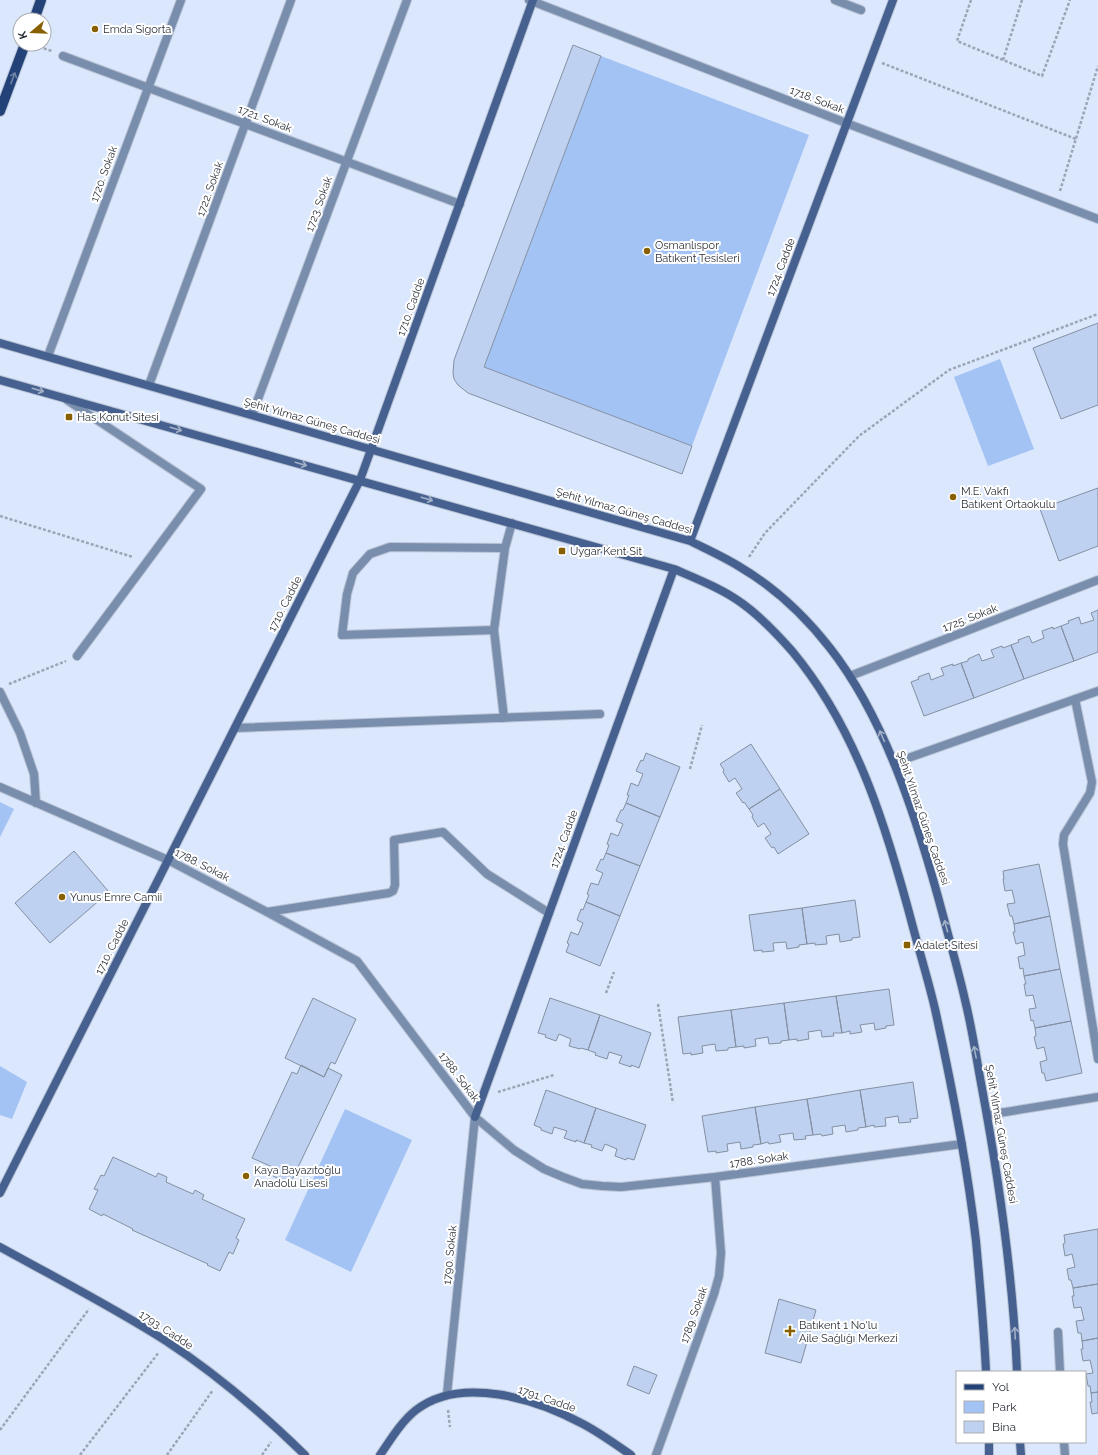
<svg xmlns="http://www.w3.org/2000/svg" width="1098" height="1455" viewBox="0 0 1098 1455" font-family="Raleway,sans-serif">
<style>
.green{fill:#a4c3f5}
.building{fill:#bfd1f0;stroke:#8490a2}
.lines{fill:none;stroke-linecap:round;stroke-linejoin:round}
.street-casing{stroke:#b8c3d5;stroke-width:10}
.secondary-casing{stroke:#b8c3d5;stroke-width:10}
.primary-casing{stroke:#b8c3d5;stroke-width:12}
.path{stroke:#9ca5b6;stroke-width:2.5;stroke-dasharray:3 2;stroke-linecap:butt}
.street{stroke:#798dad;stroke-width:8}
.secondary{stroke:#46618f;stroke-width:8}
.primary{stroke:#224278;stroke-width:10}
.oneway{stroke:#6f84a7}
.oneway2{stroke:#a2b0c7}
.poi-dot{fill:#886000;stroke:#fff;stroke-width:1.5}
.labels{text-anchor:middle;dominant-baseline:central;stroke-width:4;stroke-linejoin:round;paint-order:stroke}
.poi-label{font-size:11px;fill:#2c3139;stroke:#fff;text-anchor:start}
.street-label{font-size:11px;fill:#2c3139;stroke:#fff}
</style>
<rect width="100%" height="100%" fill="#dbe7fc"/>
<path class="green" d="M601 56 809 135 692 446 484 367Z
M1000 359 1034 449 988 466 954 377Z
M0 802 14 809 0 837Z
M0 1066 27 1082 12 1119 0 1115Z
M345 1109 412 1140 351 1272 285 1240Z"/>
<path class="building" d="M573 45 601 56 484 367 692 446 682 474 468 393 458 385 454 379 453 373 454 360Z
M1098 323V405L1061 419 1033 348Z
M1098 488V546L1059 561 1040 509Z
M1098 610V652L1074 661 1061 626 1069 623 1068 621 1079 617 1081 624 1094 620 1091 613Z
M1061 626 1074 661 1024 679 1011 645 1019 642 1018 640 1029 636 1032 643 1044 638 1042 631 1053 627V629Z
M1011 645 1024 679 974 698 961 663 968 661V659L979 654 982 661 994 657 991 650 1002 646 1003 648Z
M961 663 974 698 924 716 911 682 919 679 918 677 929 673 931 680 944 675 941 668 953 664V666Z
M751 744 780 789 749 809 744 802 743 803 736 793 742 789 735 778 729 782 723 772 724 770 720 764Z
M646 753 680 767 660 817 626 803 629 795H627L631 783 638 786 643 774 636 771 641 760 643 761Z
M780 789 809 834 778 854 774 847 772 848 765 838 771 834 764 823 758 827 752 817 753 815 749 809Z
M626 803 660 817 640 866 606 853 609 845 607 844 611 833 618 836 623 824 616 821 621 810H623Z
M74 851 109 892 50 943 15 903Z
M606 853 640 866 620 916 586 902 589 895 587 894 591 883 598 885 603 873 596 870 601 859 603 860Z
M1039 864 1050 916 1014 924 1012 916H1010L1007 904 1015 903 1012 890 1005 891 1003 879H1004L1003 871Z
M855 900 860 937 852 938V940L840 942 839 934 826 936 827 944 815 945V943L807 944 802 908Z
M586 902 620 916 600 966 566 952 569 944 567 943 571 932 578 935 583 923 577 920 581 909 583 910Z
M802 908 807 944 799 945V947L787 949 786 942 773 943 774 951 762 952V950L754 951 749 915Z
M1050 916 1060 969 1024 976 1023 968 1020 969 1018 957 1025 955 1023 942 1016 944 1013 932H1015L1014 924Z
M1060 969 1071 1021 1035 1028 1033 1020 1031 1021 1029 1009 1036 1008 1033 995 1026 996 1024 984H1026L1024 976Z
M889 989 894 1025 886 1026V1028L875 1030 874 1023 860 1025 862 1032 850 1034V1031L842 1033 836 996Z
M836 996 842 1033H833L834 1036 822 1037 821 1030 808 1032 809 1039 797 1041V1039L789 1040 784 1003Z
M313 998 356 1019 335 1064 331 1062 324 1077 285 1058Z
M550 998 600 1015 588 1050 581 1048 580 1049 569 1046 571 1039 559 1034 556 1041 545 1037 546 1035 538 1033Z
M784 1003 789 1040 781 1041V1043L769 1044 768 1037 755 1039 756 1046 744 1048V1046L736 1047 731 1010Z
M731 1010 736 1047 728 1048V1050L716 1051 715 1044 702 1046 703 1053 691 1055V1053L683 1054 678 1017Z
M600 1015 651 1033 639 1068 631 1065V1067L619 1063 622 1056 609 1052 607 1059 595 1055 596 1053 588 1050Z
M1071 1021 1082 1073 1046 1081 1044 1073H1042L1040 1062 1047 1060 1044 1047 1037 1049 1034 1037 1036 1036 1035 1028Z
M301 1065 324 1077 328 1068 342 1075 290 1184 273 1176 277 1169 252 1158 292 1072 297 1074Z
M913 1082 918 1118 910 1119 911 1122 899 1123 898 1116 885 1118 886 1126 874 1127V1125L866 1127 860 1090Z
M546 1090 596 1108 584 1143 576 1140V1142L564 1138 567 1131 554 1127 552 1134 541 1130V1128L534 1125Z
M860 1090 866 1127 858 1128V1130L846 1132 845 1125 832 1127 833 1134 822 1136 821 1134 813 1135 807 1099Z
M807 1099 813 1135 805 1136 806 1139 794 1140 793 1133 779 1135 781 1142 769 1144 768 1142 761 1144 755 1107Z
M755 1107 761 1144 753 1145V1147L741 1149 740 1142 727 1144 728 1151 716 1153V1151L708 1152 702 1116Z
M596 1108 646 1125 634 1160 627 1158 626 1160 615 1156 617 1149 605 1144 602 1151 591 1147 592 1145 584 1143Z
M113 1157 156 1177 158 1173 167 1177 166 1182 193 1194 195 1190 204 1195 202 1199 245 1219 236 1238 239 1240 233 1254 229 1252 220 1271 207 1265 208 1264 132 1230 133 1229 103 1214 102 1216 89 1209 98 1190 94 1189 101 1175 104 1176Z
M1098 1229V1284L1073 1288 1071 1280H1069L1067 1269 1075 1267 1072 1254 1065 1256 1063 1244 1065 1243 1064 1235Z
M1098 1284V1338L1082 1341 1081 1333H1078L1076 1321 1084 1320 1081 1307 1074 1308 1072 1296H1074L1073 1288Z
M779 1299 816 1310 801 1363 765 1353Z
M1098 1338V1392L1091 1393 1090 1386H1088L1086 1374 1093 1373 1090 1360 1083 1361 1081 1349H1083L1082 1341Z
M634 1366 657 1375 649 1394 627 1385Z
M1098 1392V1413L1092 1414 1090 1402H1092L1091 1393Z"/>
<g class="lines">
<g class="street-casing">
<path id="street" d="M529 0 846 123 1098 219
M835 0 861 10
M63 56 460 204
M48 356 181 0
M149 385 291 0
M67 400 201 489 77 656
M252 415 407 0
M494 630 342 635 347 594 353 573 370 554 390 547 505 548
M850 676 1098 580
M0 692 20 733 34 774 36 803
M1075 699 1092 782 1090 793 1064 835 1063 844 1098 1059
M504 718 494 630 505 548 512 523
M235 728 600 714
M894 763 1098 691
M0 787 168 860 267 912 357 961 475 1117 514 1150 544 1169 563 1177 582 1184 602 1186 621 1187 715 1177 962 1144
M267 912 389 893 393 891 395 885 394 840 443 832 487 874 549 913
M987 1115 1098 1097
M1058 1332 1060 1372
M447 1394 475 1117
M1064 1442 1065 1455
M656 1455 714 1294 719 1276 721 1253 715 1177"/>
</g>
<g class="secondary-casing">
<path id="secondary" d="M0 343 690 541C706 549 724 557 740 567 774 587 805 616 830 648 888 722 920 829 944 919 951 946 959 973 965 1000 972 1028 976 1056 981 1083 999 1179 1013 1275 1017 1372
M0 380 674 569C697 579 723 589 743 604 761 617 777 634 792 651 858 730 888 832 914 931 921 957 929 983 935 1009 952 1086 967 1163 976 1241 980 1285 984 1328 986 1372
M690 541 893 0
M475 1117 674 569
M0 1193 360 480 533 0
M0 1247C56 1278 113 1307 166 1341 215 1373 264 1415 305 1455
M989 1442V1455
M1020 1442 1021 1455
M380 1455C391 1439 401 1422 416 1410 461 1375 537 1399 583 1424 600 1433 615 1444 631 1455"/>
</g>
<g class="primary-casing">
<path id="primary" d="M34 20 41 0
M0 111 25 44"/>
</g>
<path class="path" d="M971 0 957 41 1042 76 1070 0
M39 47 52 51
M1003 60 1022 0
M882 63 1076 139
M1060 191 1098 66
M0 516 133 557
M749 557 765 533 859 436 949 370 1098 314
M9 684 66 661
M690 769 702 725
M606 993 614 972
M658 1004 673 1103
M498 1092 554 1075
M448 1410 450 1427
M0 1430 89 1309
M80 1455 159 1352
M167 1455 213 1390
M262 1455 271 1442"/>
<use href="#street" class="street"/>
<use href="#secondary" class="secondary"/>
<use href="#primary" class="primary"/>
</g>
<defs><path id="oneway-shaft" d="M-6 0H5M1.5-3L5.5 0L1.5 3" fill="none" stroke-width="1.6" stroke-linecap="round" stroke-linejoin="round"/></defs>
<use class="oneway" href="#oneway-shaft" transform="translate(13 78) rotate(-70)"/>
<g class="oneway2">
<use href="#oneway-shaft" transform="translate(38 390) rotate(16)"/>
<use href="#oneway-shaft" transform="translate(176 429) rotate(16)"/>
<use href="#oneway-shaft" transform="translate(301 464) rotate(16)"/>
<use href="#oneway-shaft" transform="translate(427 499) rotate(16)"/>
<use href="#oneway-shaft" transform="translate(882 736) rotate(-114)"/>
<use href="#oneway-shaft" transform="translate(946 926) rotate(-105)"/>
<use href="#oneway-shaft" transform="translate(975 1052) rotate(-101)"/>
<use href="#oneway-shaft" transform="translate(1015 1333) rotate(-93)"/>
</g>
<g class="poi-dot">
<circle cx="95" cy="29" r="4"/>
<circle cx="647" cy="251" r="4"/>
<rect x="65" y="413" width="8" height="8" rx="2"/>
<circle cx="953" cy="497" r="4"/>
<rect x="558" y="547" width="8" height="8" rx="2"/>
<circle cx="62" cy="897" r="4"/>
<rect x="903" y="941" width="8" height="8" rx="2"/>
<circle cx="246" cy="1176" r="4"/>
<path d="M788 1325h4v4h4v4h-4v4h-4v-4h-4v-4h4z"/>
</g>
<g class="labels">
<g class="poi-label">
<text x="103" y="29">Emda Sigorta</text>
<text x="655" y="245">Osmanlıspor<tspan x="655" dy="13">Batıkent Tesisleri</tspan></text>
<text x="77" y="417">Has Konut Sitesi</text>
<text x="961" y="491">M.E. Vakfı<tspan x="961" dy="13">Batıkent Ortaokulu</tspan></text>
<text x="570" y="551">Uygar Kent Sit</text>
<text x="70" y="897">Yunus Emre Camii</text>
<text x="915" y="945">Adalet Sitesi</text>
<text x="254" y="1170">Kaya Bayazıtoğlu<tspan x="254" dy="13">Anadolu Lisesi</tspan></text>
<text x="799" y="1325">Batıkent 1 No'lu<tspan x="799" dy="13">Aile Sağlığı Merkezi</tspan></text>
</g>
<g class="street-label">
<text transform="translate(817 100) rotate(21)">1718. Sokak</text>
<text transform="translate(265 119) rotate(21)">1721. Sokak</text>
<text transform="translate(104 174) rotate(-70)">1720. Sokak</text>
<text transform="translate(210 189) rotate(-70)">1722. Sokak</text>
<text transform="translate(319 204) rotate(-70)">1723. Sokak</text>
<text transform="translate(781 267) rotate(-69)">1724. Cadde</text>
<text transform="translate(411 307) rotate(-70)">1710. Cadde</text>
<text transform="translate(312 421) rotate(16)">Şehit Yılmaz Güneş Caddesi</text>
<text transform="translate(624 511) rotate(16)">Şehit Yılmaz Güneş Caddesi</text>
<text transform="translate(285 604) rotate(-63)">1710. Cadde</text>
<text transform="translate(970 618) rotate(-21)">1725. Sokak</text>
<text transform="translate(923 818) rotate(71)">Şehit Yılmaz Güneş Caddesi</text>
<text transform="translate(564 839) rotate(-70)">1724. Cadde</text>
<text transform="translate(202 865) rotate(27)">1788. Sokak</text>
<text transform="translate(112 947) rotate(-63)">1710. Cadde</text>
<text transform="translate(459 1077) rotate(53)">1788. Sokak</text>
<text transform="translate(1001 1134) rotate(80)">Şehit Yılmaz Güneş Caddesi</text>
<text transform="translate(759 1160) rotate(-8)">1788. Sokak</text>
<text transform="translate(450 1255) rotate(-84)">1790. Sokak</text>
<text transform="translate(694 1315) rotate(-70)">1789. Sokak</text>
<text transform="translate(166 1330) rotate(33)">1793. Cadde</text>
<text transform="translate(547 1399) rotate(19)">1791. Cadde</text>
</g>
</g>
<rect x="956" y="1371" width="130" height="72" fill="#ffffff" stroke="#abadb0"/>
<rect x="964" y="1384" width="20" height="6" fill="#224278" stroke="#abadb0"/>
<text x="992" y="1391" font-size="12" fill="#2c3139">Yol</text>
<rect x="964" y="1401" width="20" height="12" fill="#a4c3f5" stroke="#abadb0"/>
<text x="992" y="1411" font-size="12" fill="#2c3139">Park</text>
<rect x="964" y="1421" width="20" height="12" fill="#bfd1f0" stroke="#abadb0"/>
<text x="992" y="1431" font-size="12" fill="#2c3139">Bina</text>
<g transform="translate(32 32) rotate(251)"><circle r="19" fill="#ffffff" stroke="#abadb0"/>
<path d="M0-3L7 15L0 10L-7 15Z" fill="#886000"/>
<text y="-6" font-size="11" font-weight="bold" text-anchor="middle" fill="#2c3139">K</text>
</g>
</svg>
